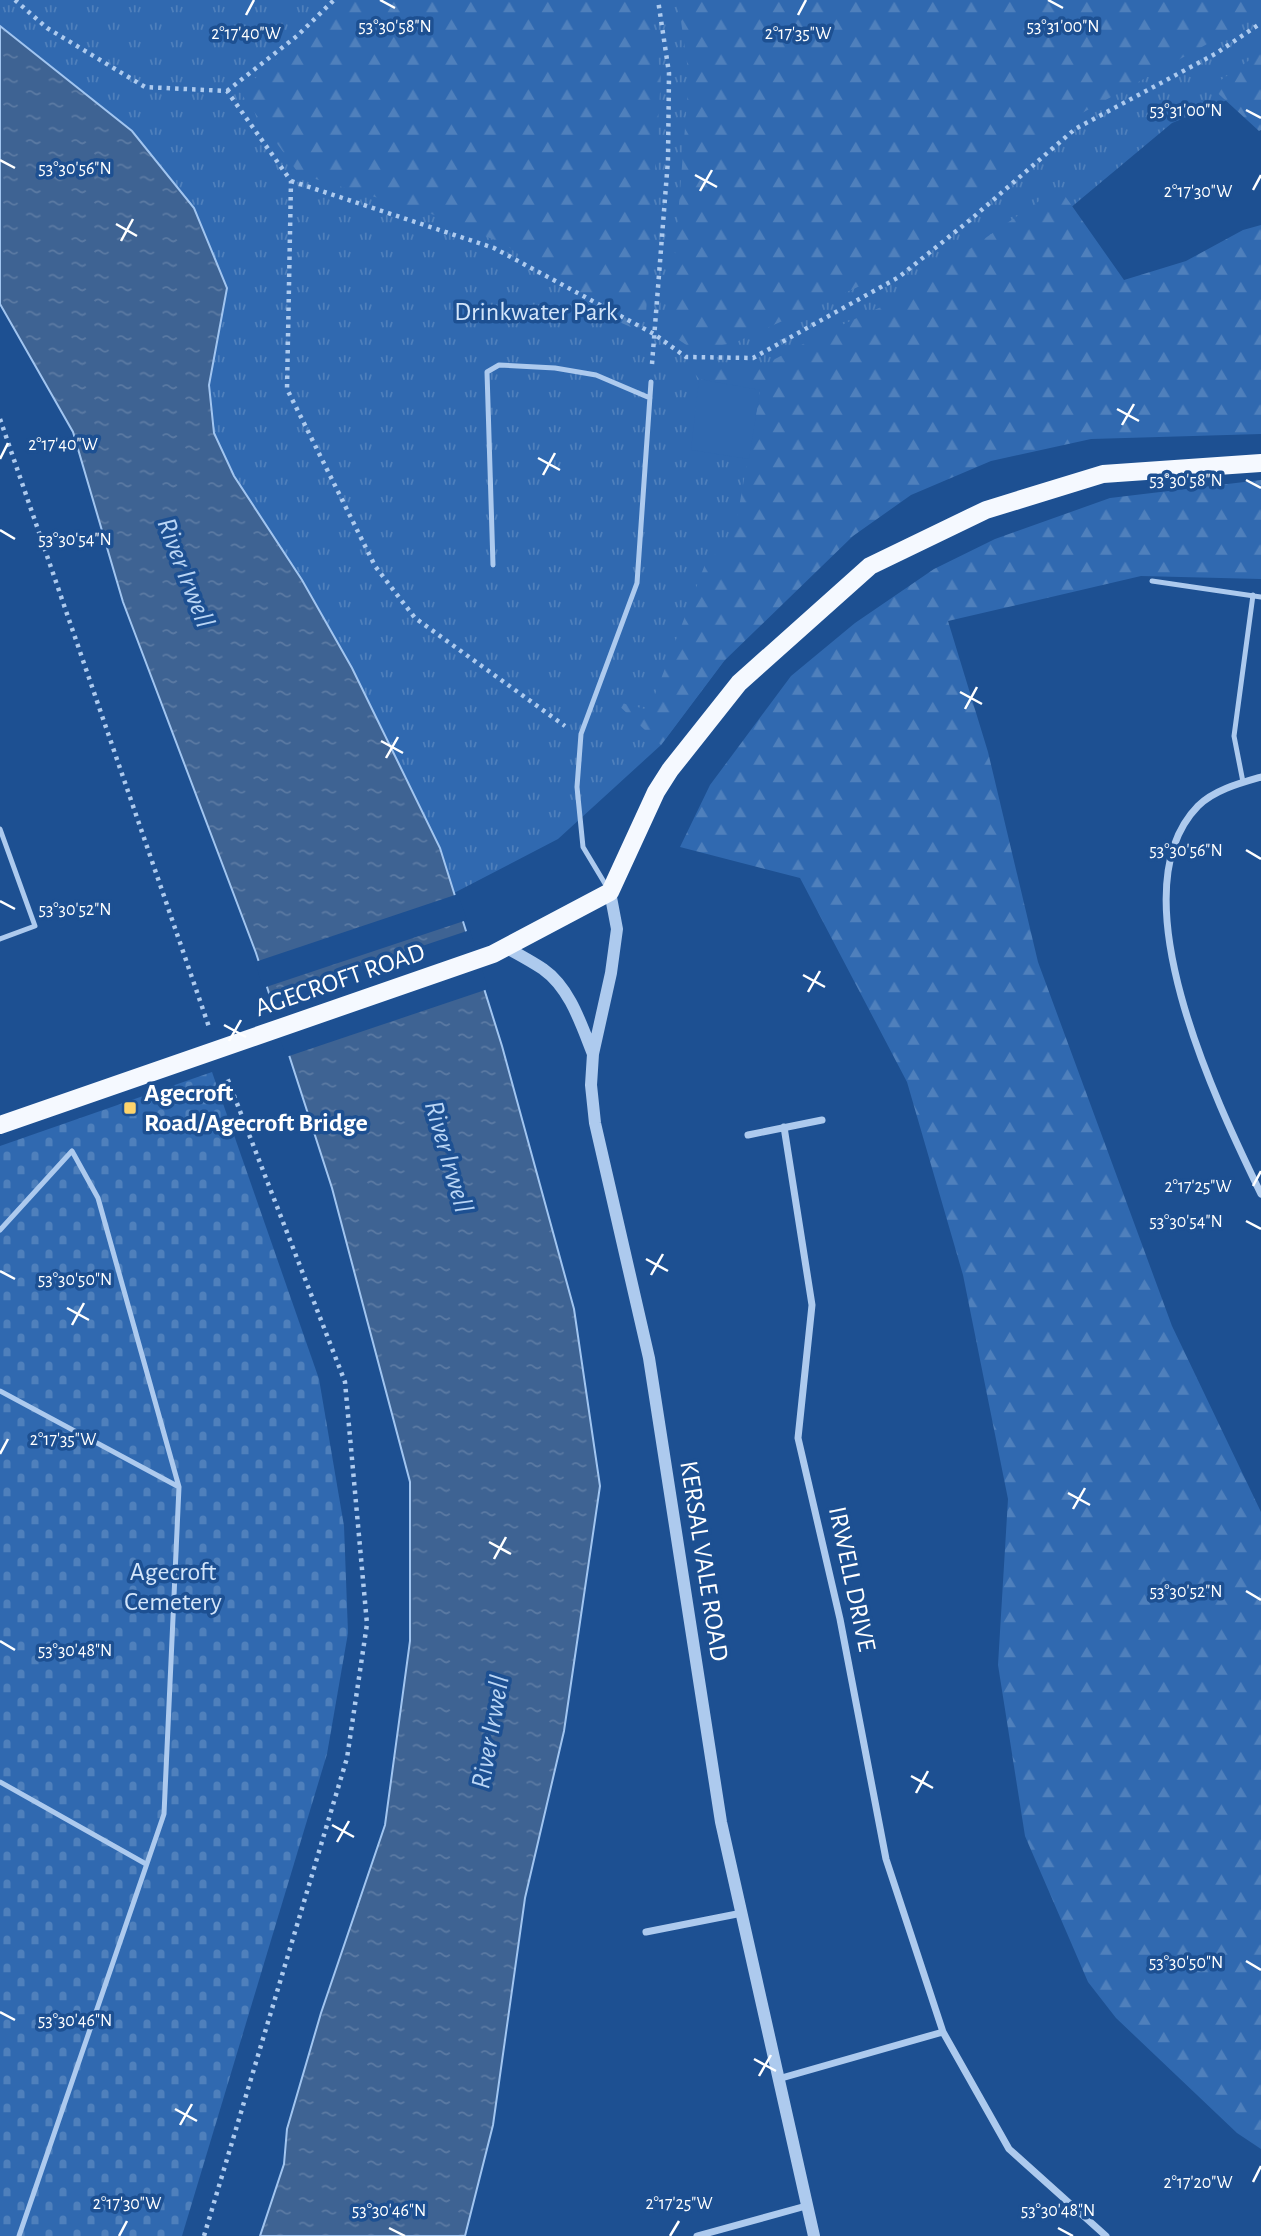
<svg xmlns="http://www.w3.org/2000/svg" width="1261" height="2236" viewBox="0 0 1261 2236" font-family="'Alegreya Sans',sans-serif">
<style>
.grass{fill:url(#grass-tufts)}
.forest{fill:url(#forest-firs)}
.cemetery{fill:url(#cemetery-stones)}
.garden{fill:#3069b0}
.water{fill:url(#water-ripples);stroke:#a1c5f0;stroke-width:2}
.pier{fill:#1d5092}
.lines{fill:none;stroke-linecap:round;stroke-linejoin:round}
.path{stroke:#adcaee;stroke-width:4.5;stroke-dasharray:3.5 5;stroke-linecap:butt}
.service{stroke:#adcaee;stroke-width:5}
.minor{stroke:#adcaee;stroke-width:7}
.tertiary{stroke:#adcaee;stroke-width:12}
.primary{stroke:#f5f9ff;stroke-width:18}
.ticks{fill:none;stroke:#fff;stroke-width:2.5}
.poi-dot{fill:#fed46c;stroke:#1d5092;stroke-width:2.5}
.labels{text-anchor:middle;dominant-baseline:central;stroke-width:7;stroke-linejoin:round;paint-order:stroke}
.park-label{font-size:26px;fill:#d3e5fa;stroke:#1d5092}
.street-label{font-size:26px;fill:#fff;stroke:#1d5092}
.poi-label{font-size:26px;font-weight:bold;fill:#fff;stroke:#1d5092;text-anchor:start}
.water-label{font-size:28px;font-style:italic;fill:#b9d5f5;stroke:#1d5092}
.ticks-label{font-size:18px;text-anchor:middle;fill:#fff;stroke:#1d5092;stroke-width:7;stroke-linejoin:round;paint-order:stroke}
</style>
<defs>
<pattern id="grass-tufts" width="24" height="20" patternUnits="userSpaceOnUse" patternTransform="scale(1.75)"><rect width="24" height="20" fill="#3069b0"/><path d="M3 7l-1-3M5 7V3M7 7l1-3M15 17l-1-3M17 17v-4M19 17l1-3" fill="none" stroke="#4f80bc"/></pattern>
<pattern id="forest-firs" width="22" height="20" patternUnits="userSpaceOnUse" patternTransform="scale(1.75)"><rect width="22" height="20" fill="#3069b0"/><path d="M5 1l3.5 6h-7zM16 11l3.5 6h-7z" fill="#4f80bc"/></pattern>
<pattern id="cemetery-stones" width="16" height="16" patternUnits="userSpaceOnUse" patternTransform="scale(1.75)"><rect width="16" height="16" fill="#3069b0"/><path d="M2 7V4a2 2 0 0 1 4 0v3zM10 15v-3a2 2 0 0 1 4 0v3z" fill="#4f80bc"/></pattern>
<pattern id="water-ripples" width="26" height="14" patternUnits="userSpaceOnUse" patternTransform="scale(1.75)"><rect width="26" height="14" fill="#3e6393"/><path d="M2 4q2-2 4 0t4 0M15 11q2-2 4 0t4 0" fill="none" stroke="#5b7aa3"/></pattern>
</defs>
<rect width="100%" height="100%" fill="#1d5092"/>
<path class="grass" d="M0 0H1261V86L1172 123 832 407 724 661 661 745 558 839 454 893 440 848 352 668 302 580 234 476 214 433 209 385 226 288 132 131 0 26Z"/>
<path class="forest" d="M343 0H647L661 76 646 314 635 329 595 311 506 245 441 217 299 174 240 92Z
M678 0H1261V8L1209 43 1064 123 891 272 734 343 704 348 688 346 673 336 670 318 689 77Z
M1261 52V130L1259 131 1211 87Z
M1065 196 1124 280 1186 261 1243 230 1261 225V434L1091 439 991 461 911 495 853 536 724 661 661 745 614 701 649 710 709 554 730 557 760 391 699 379 690 367 762 366 820 335 894 301 1045 197Z
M1261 480V579L1141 576 948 621 988 752 1038 962 1172 1326 1261 1512V2149L1237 2133 1116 2018 1088 1982 1025 1836 998 1665 1008 1499 963 1275 907 1082 800 878 680 847 710 785 791 676 855 623 934 569 995 539 1110 498Z"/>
<path class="cemetery" d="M212 1072 319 1379 344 1526 348 1633 327 1754 182 2236H0V1146Z"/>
<path class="garden" d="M699 379 760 390 749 459 691 450Z"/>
<path class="water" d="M0 26 132 131 194 208 227 288 209 385 214 433 234 476 302 580 352 668 440 848 502 1046 574 1309 600 1486 564 1731 525 1898 493 2125 465 2236H260L284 2164 287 2129 321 2013 385 1825 410 1641V1482L332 1188 256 953 123 602 73 432 0 304Z"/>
<path class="pier" d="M458 894 467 920 263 988 255 962Z
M470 930 488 989 286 1057 267 998Z"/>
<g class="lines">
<path class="path" d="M15 0 47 28 145 87 227 91 291 181 287 389 375 566 415 618 565 726
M227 91 297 36 334 0
M291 181 494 248 654 334 686 357 753 358 899 277 970 220 1075 129 1215 54 1261 23
M652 364 668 160 669 73 658 0
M0 419 209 1027
M204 2236 347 1758 367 1624 345 1382 226 1075"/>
<path class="service" d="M493 565 487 372 499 365 555 368 596 375 650 398
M1152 581 1261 597
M1243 782 1234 736 1253 595
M0 829 35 926 0 939
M607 887 583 847 577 787 581 734 637 583 651 382
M0 1230 72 1151 98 1198 179 1487
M0 1391 179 1487 164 1814 19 2236
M0 1782 146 1864"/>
<path class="minor" d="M1261 777C1240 783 1214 790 1198 806 1114 892 1218 1105 1261 1194
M784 1127 812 1305 798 1438 840 1619 886 1859 943 2032 1009 2149 1106 2236
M748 1135 822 1120
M646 1932 742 1913
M778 2079 943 2032
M697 2236 806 2206"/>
<path class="tertiary" d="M610 892 617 929 611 973 593 1054 591 1085 595 1123 649 1358 721 1822 814 2236
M505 947C518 954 531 961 543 969 570 988 581 1024 593 1054"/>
<path class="primary" d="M0 1125 493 954 610 892 656 792 670 770 739 683 870 566 986 510 1103 474 1261 463"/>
</g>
<path class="ticks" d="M380 0 395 8M1048 0 1063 8M246 15 254 0M798 15 806 0M1246 110 1261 118M0 160 15 168M695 175 717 187M1253 190 1261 175M700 191 712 170M116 224 137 236M121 241 133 219M1117 409 1139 421M1122 425 1134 404M538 458 560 470M0 459 8 443M543 475 555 453M1246 480 1261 488M0 530 15 539M960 692 982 704M965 709 977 687M381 741 403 753M386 758 398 737M1246 850 1261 859M0 901 15 909M803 975 825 987M808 992 820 971M224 1025 246 1037M229 1041 241 1020M1253 1186 1261 1171M1246 1221 1261 1229M646 1259 668 1271M0 1271 15 1279M651 1275 663 1254M67 1308 89 1320M72 1325 84 1303M0 1454 8 1439M1068 1493 1090 1505M1073 1509 1085 1488M489 1542 511 1554M494 1559 506 1537M1246 1591 1261 1600M0 1641 15 1650M911 1776 933 1788M916 1793 928 1771M332 1825 354 1837M337 1842 349 1821M1246 1961 1261 1970M0 2012 15 2020M754 2059 776 2071M759 2076 771 2055M175 2109 197 2121M180 2125 192 2104M1253 2182 1261 2166M389 2228 405 2236M1058 2228 1073 2236M119 2236 127 2221M670 2236 679 2221"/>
<rect class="poi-dot" x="123" y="1101" width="14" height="14" rx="3.5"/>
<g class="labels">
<g class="park-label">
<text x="536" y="312">Drinkwater Park</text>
<text x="173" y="1572">Agecroft<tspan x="173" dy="30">Cemetery</tspan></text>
</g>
<g class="street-label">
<text transform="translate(340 980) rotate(-19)">AGECROFT ROAD</text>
<text transform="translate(704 1561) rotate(81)">KERSAL VALE ROAD</text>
<text transform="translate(852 1579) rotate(78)">IRWELL DRIVE</text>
</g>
<g class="poi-label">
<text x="144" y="1093">Agecroft<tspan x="144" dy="30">Road/Agecroft Bridge</tspan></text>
</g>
<g class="water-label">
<text transform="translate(185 573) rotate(69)">River Irwell</text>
<text transform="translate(448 1157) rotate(74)">River Irwell</text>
<text transform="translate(491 1732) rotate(-80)">River Irwell</text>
</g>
</g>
<g class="ticks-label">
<text x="395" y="32">53°30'58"N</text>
<text x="1063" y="32">53°31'00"N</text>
<text x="246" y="39">2°17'40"W</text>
<text x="798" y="39">2°17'35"W</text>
<text x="1186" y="116">53°31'00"N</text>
<text x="75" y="174">53°30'56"N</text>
<text x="1198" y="197">2°17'30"W</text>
<text x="63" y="450">2°17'40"W</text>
<text x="1186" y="486">53°30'58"N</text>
<text x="75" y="545">53°30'54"N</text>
<text x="1186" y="856">53°30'56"N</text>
<text x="75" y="915">53°30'52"N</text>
<text x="1198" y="1192">2°17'25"W</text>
<text x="1186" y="1227">53°30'54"N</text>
<text x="75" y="1285">53°30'50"N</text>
<text x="63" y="1445">2°17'35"W</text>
<text x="1186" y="1597">53°30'52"N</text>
<text x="75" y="1656">53°30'48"N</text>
<text x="1186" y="1968">53°30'50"N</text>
<text x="75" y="2026">53°30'46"N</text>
<text x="1198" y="2188">2°17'20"W</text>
<text x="127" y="2209">2°17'30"W</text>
<text x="679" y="2209">2°17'25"W</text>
<text x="389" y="2216">53°30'46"N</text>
<text x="1058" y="2216">53°30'48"N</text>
</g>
</svg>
